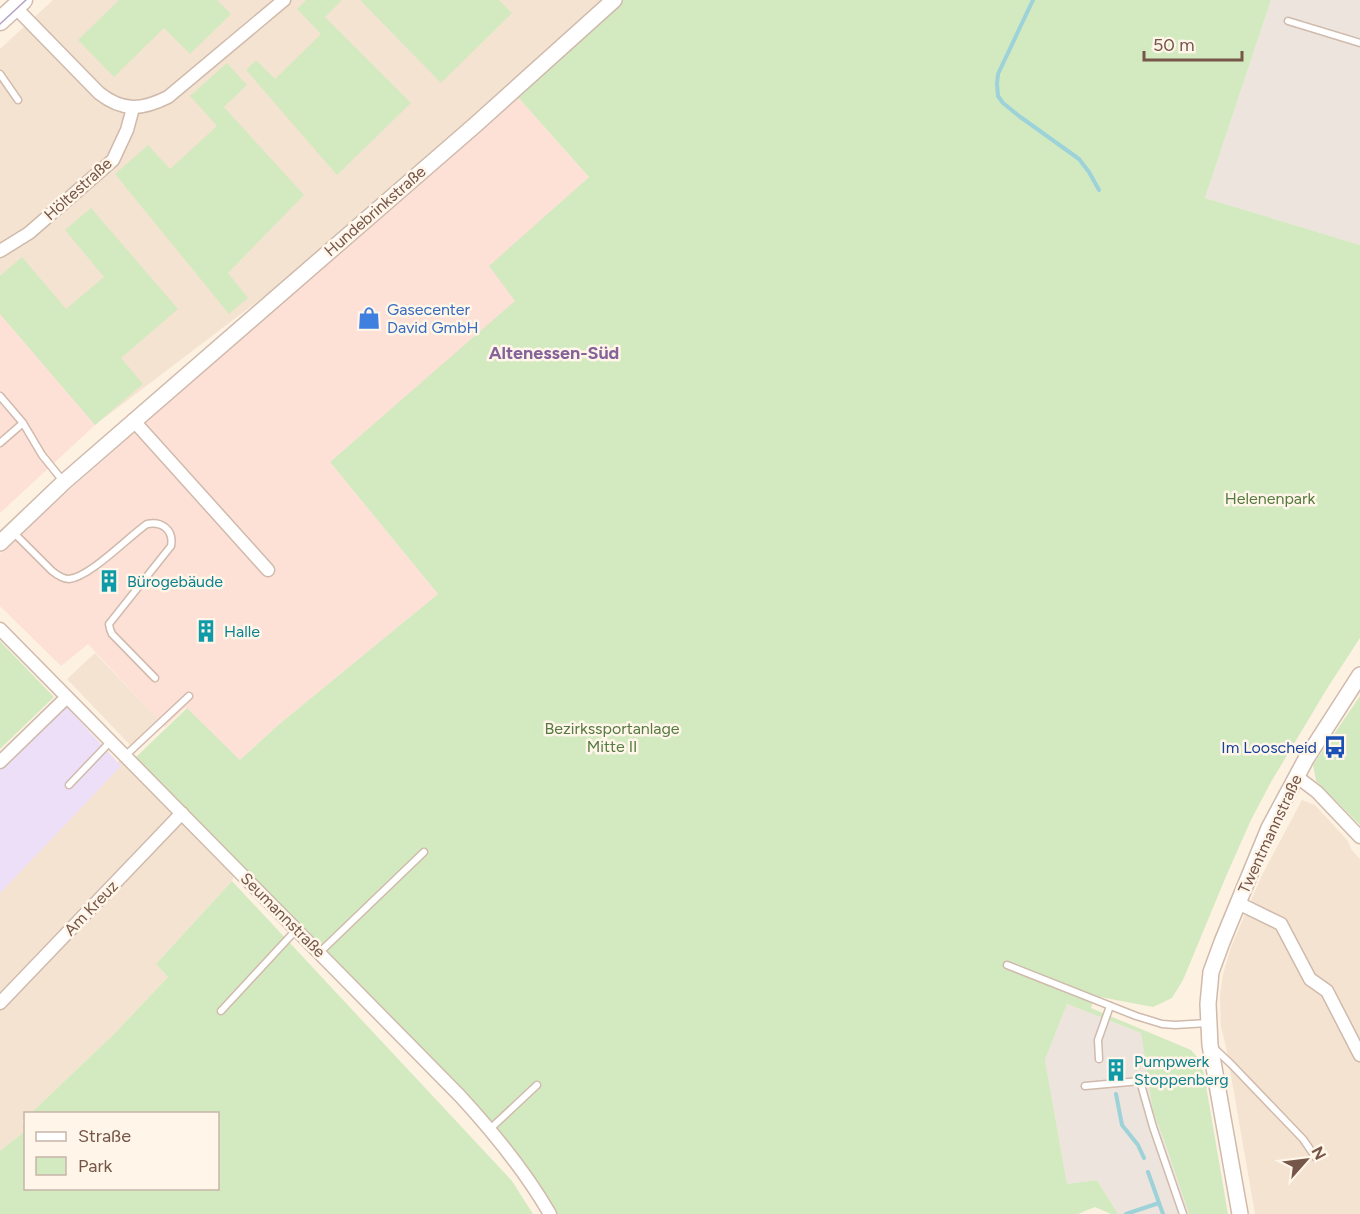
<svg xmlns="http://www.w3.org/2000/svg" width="1360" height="1214" viewBox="0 0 1360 1214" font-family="Figtree,sans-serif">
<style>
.residential{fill:#f4e3d1}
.commercial{fill:#fde0d6}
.industrial{fill:#ece4dd}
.education{fill:#eedff9}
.green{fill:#d3eac1}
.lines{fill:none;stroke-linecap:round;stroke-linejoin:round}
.stream{stroke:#9dd2d9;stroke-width:4}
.service-casing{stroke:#d0baac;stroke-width:9}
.minor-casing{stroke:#d0baac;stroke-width:15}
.tertiary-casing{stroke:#d0baac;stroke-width:18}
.secondary-casing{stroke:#d3baa9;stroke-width:21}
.service{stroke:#fff;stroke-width:6}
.minor{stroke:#fff;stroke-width:12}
.tertiary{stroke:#fff;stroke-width:15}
.secondary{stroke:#fff;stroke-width:18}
.tram{stroke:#b3a1c6;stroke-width:1.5}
.labels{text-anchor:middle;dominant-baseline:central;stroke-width:5;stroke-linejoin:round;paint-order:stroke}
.street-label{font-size:16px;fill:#755648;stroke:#fff5e9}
.shop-label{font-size:16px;fill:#366cbe;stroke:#fff5e9;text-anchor:start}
.park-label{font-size:16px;fill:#547b40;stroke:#fff5e9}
.culture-label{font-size:16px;fill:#0d838f;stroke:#fff5e9;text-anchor:start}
.transit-label{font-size:16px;fill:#164399;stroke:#fff5e9;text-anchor:end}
.neighbourhood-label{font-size:18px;font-weight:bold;fill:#856399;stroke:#fff5e9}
</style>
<rect width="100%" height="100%" fill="#fdf1e2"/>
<path class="residential" d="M53 0H613L366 219 95 425 0 314V49Z
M95 653 158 719 131 746 67 679Z
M123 756 235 873 232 881 156 964 168 977 114 1034 31 1113 26 1114 25 1118 22 1122 25 1125V1131L0 1151V893L55 829Z
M1302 800 1315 805 1348 841 1351 849 1360 859V1214H1255L1226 1047 1221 1027 1220 996 1223 974 1231 947 1262 875Z"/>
<path class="commercial" d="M516 95 589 177 490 266 516 301 330 462 438 594 277 726 240 760 186 707 165 727 88 644 61 666 0 606V554L2 551 67 492Z
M0 314 95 425 0 513Z"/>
<path class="industrial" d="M1271 0H1360V245L1205 198Z
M1067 1004 1141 1033 1153 1112 1164 1140 1189 1214H1118L1097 1180 1067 1184 1045 1060Z"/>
<path class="education" d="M65 705 121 766 0 893V767Z"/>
<path class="green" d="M119 0H217L231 14 190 54 164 28 114 77 78 40Z
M306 0H342L325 17 411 103 337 175 246 70 256 60 275 79 321 34 297 9Z
M360 0H499L512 13 441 83Z
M619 0H1271L1205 198 1360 245V638L1328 687 1271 782 1251 820 1227 874 1183 980 1172 998 1153 1007 1095 996 1091 1008 1191 1050 1199 1059 1204 1074 1228 1214H1189L1164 1140 1153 1112 1141 1033 1067 1004 1045 1060 1067 1184 1097 1180 1118 1214H1111L1095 1207 1078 1214H552L525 1169 133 760 187 708 240 760 277 726 438 594 330 462 515 301 489 266 589 177 516 95Z
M227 63 247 85 224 107 304 195 228 273 248 298 229 314 115 174 148 145 170 169 217 126 190 96Z
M91 208 178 309 121 358 143 384 95 425 0 314V276L22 257 66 309 104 277 65 230Z
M0 641 54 697 0 749Z
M1360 696V825L1316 781 1313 765Z
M232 881 512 1181 533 1214H0V1151L25 1131 26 1188H218V1114L31 1113 114 1034 168 977 156 964Z"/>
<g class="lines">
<path class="stream" d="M1033 0 998 74 997 84 998 96 1003 103 1019 116 1079 159 1089 172 1099 190
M1116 1094 1122 1125 1138 1145 1144 1158
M1148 1172 1163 1214
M1126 1214 1159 1203"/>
<g class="service-casing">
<path id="service" d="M1288 21 1360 43
M0 74 18 100
M0 396 23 423
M0 443 23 423 42 455 63 481
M13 532 52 571C57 575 63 579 69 579 90 577 128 537 147 524 162 521 174 530 171 546L109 624 110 629 112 634 155 678
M125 756 189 696
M69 785 111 741
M320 952 424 852
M1007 965 1136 1016 1162 1024 1175 1025 1208 1023
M221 1011 296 930
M1215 1049 1231 1064 1303 1139 1316 1158
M1099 1059 1098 1040 1110 1006
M1085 1086 1140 1081 1153 1127 1183 1214
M490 1129 537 1085"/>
</g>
<g class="minor-casing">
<path id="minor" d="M15 7 99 93C123 112 142 110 168 97L284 0
M0 251 29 233 113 160 127 130 133 108
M133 420 268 570
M0 629 460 1096C494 1133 525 1171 550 1214
M0 762 67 697
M1296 776 1317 792 1360 837
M1238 903 1281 924 1310 979 1327 991 1360 1055
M0 1003 182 813"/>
</g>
<g class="tertiary-casing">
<path id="tertiary" d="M0 543 64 482 474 126 614 0
M1240 1214 1210 1045 1208 1004 1211 972 1222 942 1269 828 1306 759 1360 675"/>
</g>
<g class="secondary-casing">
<path id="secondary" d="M0 21 23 0"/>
</g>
<use href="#service" class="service"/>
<use href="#minor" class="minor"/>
<use href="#tertiary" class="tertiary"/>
<use href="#secondary" class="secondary"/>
<path class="tram" d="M0 24 26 0"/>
</g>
<defs>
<g id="shop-bare" transform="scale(1.8)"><path d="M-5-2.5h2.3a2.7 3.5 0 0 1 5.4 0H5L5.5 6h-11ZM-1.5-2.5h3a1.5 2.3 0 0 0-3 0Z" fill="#3f7fe0" stroke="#fff5e9" stroke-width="2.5" paint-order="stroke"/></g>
<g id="building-bare" transform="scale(1.8)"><path d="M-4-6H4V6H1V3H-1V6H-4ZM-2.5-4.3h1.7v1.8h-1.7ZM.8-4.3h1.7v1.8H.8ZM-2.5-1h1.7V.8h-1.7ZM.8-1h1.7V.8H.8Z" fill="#0f9aa8" stroke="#fff5e9" stroke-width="2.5" paint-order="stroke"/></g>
<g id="bus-bare" transform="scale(1.8)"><path d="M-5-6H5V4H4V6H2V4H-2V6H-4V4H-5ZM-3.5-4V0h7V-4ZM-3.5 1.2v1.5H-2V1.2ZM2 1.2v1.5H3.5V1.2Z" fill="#1a4fb4" stroke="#fff5e9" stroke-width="2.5" paint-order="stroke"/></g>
</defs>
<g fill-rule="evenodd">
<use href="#shop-bare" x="369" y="318"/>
<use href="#building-bare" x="109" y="581"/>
<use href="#building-bare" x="206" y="631"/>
<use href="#bus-bare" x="1335" y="747"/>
<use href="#building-bare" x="1116" y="1070"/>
</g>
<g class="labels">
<g class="street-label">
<text transform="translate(78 189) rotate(-42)">Höltestraße</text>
<text transform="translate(375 211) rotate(-41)">Hundebrinkstraße</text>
<text transform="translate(1270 834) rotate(-65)">Twentmannstraße</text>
<text transform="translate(91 908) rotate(-46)">Am Kreuz</text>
<text transform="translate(283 915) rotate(45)">Seumannstraße</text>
</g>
<g class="shop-label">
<text x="387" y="309">Gasecenter<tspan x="387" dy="18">David GmbH</tspan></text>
</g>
<g class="park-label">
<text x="1270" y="498">Helenenpark</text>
<text x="612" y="728">Bezirkssportanlage<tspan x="612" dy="18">Mitte II</tspan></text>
</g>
<g class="culture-label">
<text x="127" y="581">Bürogebäude</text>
<text x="224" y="631">Halle</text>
<text x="1134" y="1061">Pumpwerk<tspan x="1134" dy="18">Stoppenberg</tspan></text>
</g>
<g class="transit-label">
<text x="1317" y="747">Im Looscheid</text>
</g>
<g class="neighbourhood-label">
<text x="554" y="353">Altenessen-Süd</text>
</g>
</g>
<rect x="24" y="1112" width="195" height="78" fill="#fff5e9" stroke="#c8b5a9" stroke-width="1.5"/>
<rect x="36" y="1132" width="30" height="9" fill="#ffffff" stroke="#c8b5a9" stroke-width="1.5"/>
<text x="78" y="1142" font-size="18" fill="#755648">Straße</text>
<rect x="36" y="1157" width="30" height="18" fill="#d3eac1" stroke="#c8b5a9" stroke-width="1.5"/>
<text x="78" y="1172" font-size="18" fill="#755648">Park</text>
<g transform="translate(1306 1160) rotate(62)" stroke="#fff5e9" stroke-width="4.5" paint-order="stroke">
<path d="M0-4.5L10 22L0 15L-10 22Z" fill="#755648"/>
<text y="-9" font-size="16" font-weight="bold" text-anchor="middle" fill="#755648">N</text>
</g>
<path d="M1144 51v9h98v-9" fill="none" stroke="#755648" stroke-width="3"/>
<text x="1153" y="51" font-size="18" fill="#755648" stroke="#fff5e9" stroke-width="4.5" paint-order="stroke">50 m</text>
</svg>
